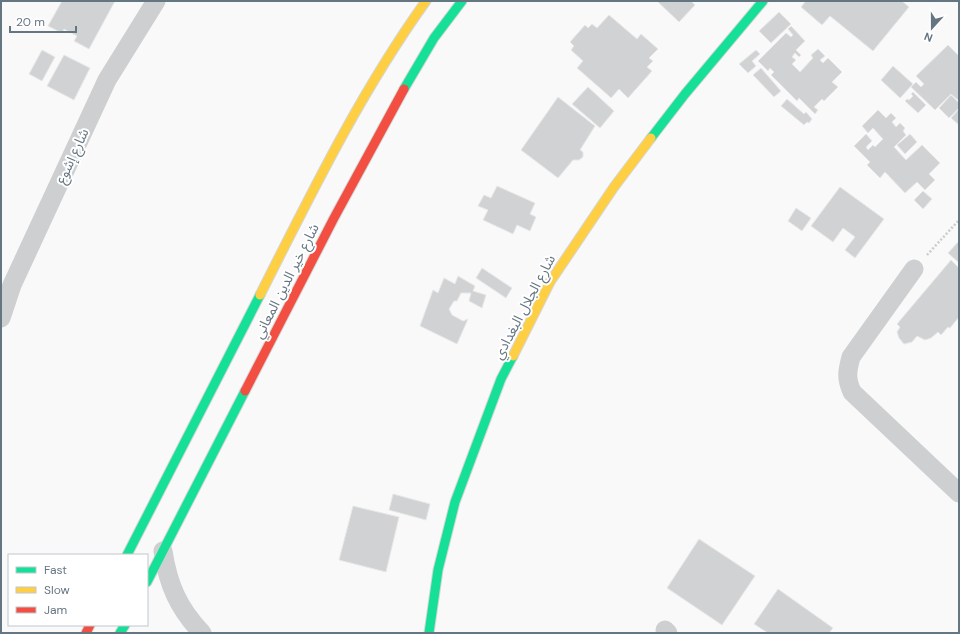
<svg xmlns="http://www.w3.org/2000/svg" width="960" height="634" viewBox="0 0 960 634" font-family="'DM Sans','Noto Sans Arabic',sans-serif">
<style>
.building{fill:#d0d2d3;stroke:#e8e8e8}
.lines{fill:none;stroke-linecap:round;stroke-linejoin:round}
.fast-casing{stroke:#d5d6d7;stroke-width:11}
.slow-casing{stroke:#d5d6d7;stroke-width:11}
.jam-casing{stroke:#d5d6d7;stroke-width:11}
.path{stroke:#cbcccd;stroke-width:2.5;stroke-dasharray:2 2;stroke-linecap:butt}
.street{stroke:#cecfd0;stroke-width:19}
.fast{stroke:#16e098;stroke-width:9}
.slow{stroke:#ffcf43;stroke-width:9}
.jam{stroke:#f24e42;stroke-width:9}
.labels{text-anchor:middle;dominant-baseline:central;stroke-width:4;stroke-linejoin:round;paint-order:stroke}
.street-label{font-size:14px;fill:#657683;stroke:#fff}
</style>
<rect width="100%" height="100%" fill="#f9f9f9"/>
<path class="building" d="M62 1H115L89 49 74 41 77 36 64 29 62 33 48 26Z
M657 1H691L695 5 679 22Z
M806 1H902L909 7 873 51 830 16 822 25 801 7Z
M779 12 791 24 771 43 759 31Z
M609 15 637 39 641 34 658 49 649 58 653 61 647 67 652 71 628 98 619 89 611 98 609 96 577 68 583 61 571 50 574 46 570 42 585 25 588 28 592 24 597 28Z
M791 26 805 41 796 50 801 55 799 57 795 53 792 57 796 60 792 64 800 72 813 58 811 55 818 49 825 56 820 60 823 63 828 58 842 72 832 82 838 87 824 101 822 99 814 107 818 110 815 114 799 98 797 101 771 75 774 72 770 68 768 71 758 61 786 33 791 37 793 35 788 29Z
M948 45 959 56V101L951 94 935 110 911 87 916 82 921 87 924 84 916 76Z
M42 50 55 57 42 81 29 74Z
M756 50 760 54 752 61 756 66 748 73 739 64Z
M64 55 90 68 74 100 47 86Z
M893 66 913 84 900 98 881 80Z
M761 68 781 91 774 97 753 75Z
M588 87 614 111 600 128 572 104Z
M913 92 926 105 918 113 905 101 907 99 909 100 913 96 911 94Z
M951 95 959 103V108L949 118 939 108Z
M558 97 595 126 580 150 583 152V157L579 160H573L558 178 521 150Z
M787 99 804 114 806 112 812 119 809 123 807 122 804 125 781 106Z
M959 109V125L951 118Z
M878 110 886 118 891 113 896 118 892 122 896 127 900 123 905 128 903 131 906 135 894 147 906 160 922 145 940 163 929 174 935 180 925 190 917 182 905 193 885 172 880 178 867 165 870 162 854 146 866 134 872 141 866 147 868 150 873 145 875 147 883 139 873 128 868 133 862 126Z
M910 134 917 142 905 154 897 145Z
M497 186 535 203 530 214 536 217 530 231 517 225 513 234 483 220 488 210 478 206 484 195 491 198Z
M840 187 884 219 855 258 845 250 855 237 843 228 833 242 811 226Z
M923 191 932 199 923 209 914 200Z
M796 208 811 218 802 231 788 221Z
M959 241V262H958L948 253Z
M951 260 959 268V317L950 328 948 327 941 335 938 332 931 338 925 340 917 336 912 342 904 344 899 338 897 332 900 327 897 324Z
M482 268 512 288 506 298 476 278Z
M458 276 475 286 473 291 486 295 482 308 469 301 471 293H461L457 301H454L449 309 452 315 463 321 468 319 457 344 420 326 433 290 438 293 444 278 455 284Z
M393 494 430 504 426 520 389 510Z
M353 506 399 517 386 572 339 560Z
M699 539 755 576 722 625 667 588Z
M778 589 833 628 829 633H768L754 624Z"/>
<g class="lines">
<g class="fast-casing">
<path id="fast" d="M404 89 434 38 462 1
M651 138 685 94 763 1
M127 555 260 295
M147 582 245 391
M120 633 125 625
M429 633 438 570 455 502 501 379 513 356"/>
</g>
<g class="slow-casing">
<path id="slow" d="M260 295C311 194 360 93 426 1
M513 356 550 282 614 187 651 138"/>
</g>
<g class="jam-casing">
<path id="jam" d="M245 391 334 218 404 89
M86 633 90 625"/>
</g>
<path class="path" d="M927 255 959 220"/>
<path class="street" d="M914 269 851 357C847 372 846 378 852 392L959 493
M1 318 12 285 107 80 156 1
M163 551C168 584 178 608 202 633
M665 630 668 633"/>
<use href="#fast" class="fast"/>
<use href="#slow" class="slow"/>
<use href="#jam" class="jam"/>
</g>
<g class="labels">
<g class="street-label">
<text transform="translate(72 156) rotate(-65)">شارع إشوع</text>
<text transform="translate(286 281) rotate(-63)">شارع خير الدين المعاني</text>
<text transform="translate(524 307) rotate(-62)">شارع الجلال البغدادي</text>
</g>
</g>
<rect width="960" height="634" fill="none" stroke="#657683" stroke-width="4"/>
<rect x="8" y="554" width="140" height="72" fill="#ffffff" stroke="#c1c8cd"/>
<rect x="16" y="567" width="20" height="6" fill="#16e098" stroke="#c1c8cd"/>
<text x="44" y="574" font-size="12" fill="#657683">Fast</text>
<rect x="16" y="587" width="20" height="6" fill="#ffcf43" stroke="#c1c8cd"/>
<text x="44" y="594" font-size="12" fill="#657683">Slow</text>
<rect x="16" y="607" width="20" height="6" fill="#f24e42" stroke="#c1c8cd"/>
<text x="44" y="614" font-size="12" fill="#657683">Jam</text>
<g transform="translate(932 28) rotate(201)" stroke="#ffffff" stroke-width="3" paint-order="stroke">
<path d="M0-3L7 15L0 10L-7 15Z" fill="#657683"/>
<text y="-6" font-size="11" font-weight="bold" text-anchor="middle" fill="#657683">N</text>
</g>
<path d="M10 26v6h66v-6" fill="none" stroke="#657683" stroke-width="2"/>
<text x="16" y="26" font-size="12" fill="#657683" stroke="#ffffff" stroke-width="3" paint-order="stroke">20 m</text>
</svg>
